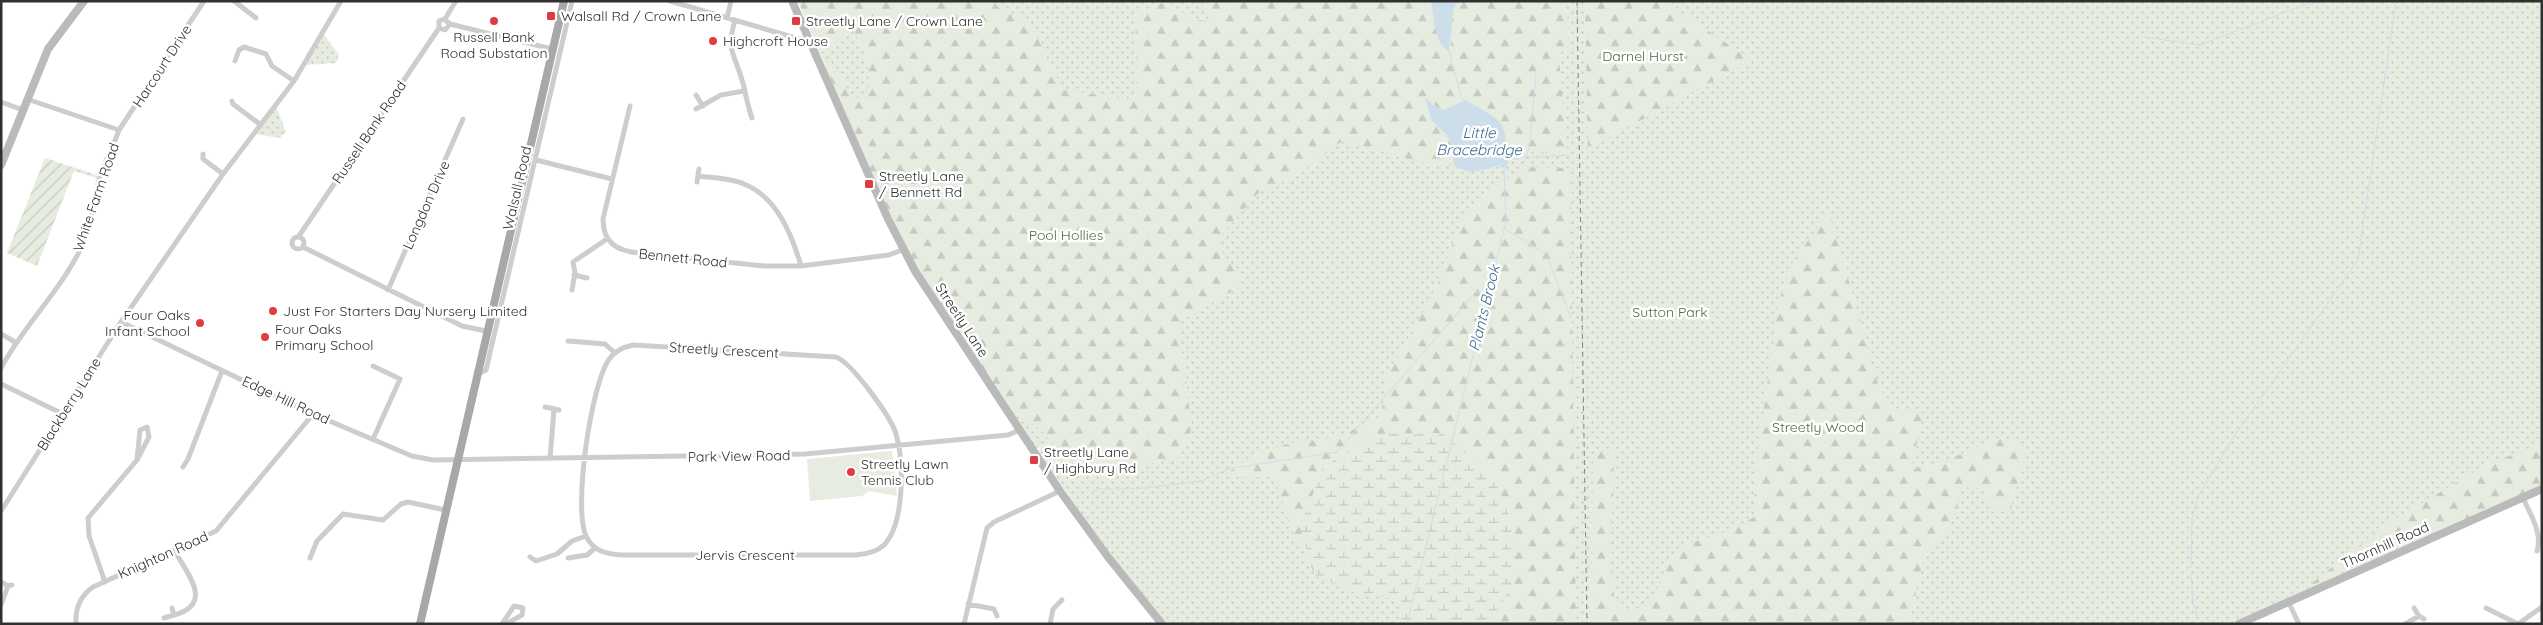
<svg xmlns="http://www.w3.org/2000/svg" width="2543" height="625" viewBox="0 0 2543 625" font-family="Quicksand,sans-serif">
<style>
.grass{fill:url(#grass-dots)}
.forest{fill:url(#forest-firs)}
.wetland{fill:url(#wetland-marsh)}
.garden{fill:url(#garden-furrows)}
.pitch{fill:#e6ecdf}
.water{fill:#cddeeb}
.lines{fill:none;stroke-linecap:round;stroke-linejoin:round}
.stream{stroke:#cddeeb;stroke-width:1}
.street{stroke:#cdcdcd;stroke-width:5}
.secondary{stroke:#bababa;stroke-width:8}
.primary{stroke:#a8a8a8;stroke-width:8}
.rail{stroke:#858585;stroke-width:1;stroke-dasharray:5 4;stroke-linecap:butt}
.poi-dot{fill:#dd3d41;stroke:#fff;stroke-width:2}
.labels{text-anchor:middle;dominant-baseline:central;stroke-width:5;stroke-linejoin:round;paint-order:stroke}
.poi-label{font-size:14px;fill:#303030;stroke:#fff;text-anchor:start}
.park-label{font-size:14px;fill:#516a3f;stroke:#fff}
.street-label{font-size:14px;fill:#303030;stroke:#fff}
.water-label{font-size:15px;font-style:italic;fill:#416e8f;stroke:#fff}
</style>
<defs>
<pattern id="grass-dots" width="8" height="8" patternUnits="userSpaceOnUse" patternTransform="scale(1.25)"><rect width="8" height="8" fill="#e6ecdf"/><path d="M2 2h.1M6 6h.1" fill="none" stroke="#c6cbc0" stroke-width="1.8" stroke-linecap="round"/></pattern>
<pattern id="forest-firs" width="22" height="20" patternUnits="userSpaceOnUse" patternTransform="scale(1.25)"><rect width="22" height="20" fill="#e6ecdf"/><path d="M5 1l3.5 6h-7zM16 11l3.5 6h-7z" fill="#c6cbc0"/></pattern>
<pattern id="wetland-marsh" width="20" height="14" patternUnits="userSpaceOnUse" patternTransform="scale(1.25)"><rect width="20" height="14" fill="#e6ecdf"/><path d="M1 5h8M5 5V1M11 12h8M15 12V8" fill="none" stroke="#c6cbc0"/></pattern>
<pattern id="garden-furrows" width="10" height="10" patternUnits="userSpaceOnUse" patternTransform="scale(1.25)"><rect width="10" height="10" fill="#e6ecdf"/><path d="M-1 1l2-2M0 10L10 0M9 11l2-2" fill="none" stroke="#c6cbc0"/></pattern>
</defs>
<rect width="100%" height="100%" fill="#fff"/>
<path class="grass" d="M798 1H2542V486L2231 624H1166L1110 556 1039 452 1040 447 1036 448 1019 423 891 218Z
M323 33 339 55 336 63 305 65Z
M276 106 286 132 280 138 254 134Z"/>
<path class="forest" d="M798 1H995L997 7 1030 22 1063 90 1135 100 1137 80 1135 13 1165 2 1195 20 1209 21 1203 1H1431L1437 35 1451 49 1453 10 1458 1H1567L1569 55 1558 50 1568 155 1505 149C1510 120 1490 113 1468 102L1443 110 1433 105 1435 125C1452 134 1451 148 1454 165L1438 167 1342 141 1295 177 1258 193 1215 242 1240 276 1238 288 1178 322 1192 428 1179 458 1095 474 1076 466 1038 428 1008 406 918 269 891 218 825 66H835L849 92 855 99 867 91C871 70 866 48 853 30L820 54Z
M1585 1H1663L1752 60 1588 149Z
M1524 167 1570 168 1576 624H1402L1399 599 1362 594 1316 576 1290 526 1274 476 1246 478 1225 475 1254 454 1291 443 1318 440 1346 433 1381 417 1387 376 1437 286 1464 213 1485 192Z
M1829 211 1879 388 1897 410 1923 413 1911 470 1952 458 1991 441 2003 439 2020 441 2027 450 2010 512 1993 510 1984 491 1972 486 1959 490 1958 504 1947 532 1925 553 1909 624H1591L1593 461 1602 447 1613 451 1614 478 1610 551 1615 605 1625 612 1650 606C1661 585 1666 562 1682 544 1709 540 1731 530 1754 517L1756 464 1779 301 1793 262Z
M2542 444V485L2306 588 2384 526 2487 464Z"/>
<path class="wetland" d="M1442 433 1492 474 1514 528V583L1489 624H1402L1399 599 1362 594 1316 576 1300 528 1323 467 1377 434Z"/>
<path class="garden" d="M45 158 97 175V178L74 171 37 266 7 253Z"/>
<path class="pitch" d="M892 451 897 496 869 491 862 496 810 501 807 459Z"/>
<path class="water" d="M1431 1H1458L1453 10 1449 52C1434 42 1434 18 1431 1Z
M1425 97 1433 105 1443 110 1466 100C1490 117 1511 116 1504 153L1510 159 1506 167 1501 168 1499 165C1482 171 1470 176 1454 165L1452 147 1447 135 1432 121Z"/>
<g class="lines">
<path class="stream" d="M2144 37 2200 45 2314 1
M1449 52 1463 101
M1524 158 1570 155
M1526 158 1530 142 1536 73
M1510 159H1520
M1506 169 1511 173
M1505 229 1546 254 1571 318
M1092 493 1097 489H1136L1201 481 1228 469 1337 452 1476 292 1487 295
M2191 568 2192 518 2199 495 2235 435 2358 260 2396 1
M2191 575 2193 601 2197 616
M1407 624 1506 221 1504 167"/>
<path class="street" d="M234 1 256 18
M670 1 799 39H808
M727 18 731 1
M445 19 456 1
M735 20C726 51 734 52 742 80 746 93 747 105 752 118
M450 24 445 30 439 28V21L444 19 450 24 552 49
M235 61 239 50 244 47 266 54 272 66 294 81
M696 95 703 106
M232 101 233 104 261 125
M1 102 23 110
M630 106 603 219C603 243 617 251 639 253L764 266H801L889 255 902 250
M696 109 721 95 744 91
M119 130 204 1
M203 154V159L223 174
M536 160 612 179
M698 176C713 178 731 178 744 184 777 197 792 235 801 266
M697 182 699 169
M299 236 439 28
M292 243a6 6 0 1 1 12 0a6 6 0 1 1-12 0Z
M303 247 462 326 486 331
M574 275 587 278
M388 290 463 119
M572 290 575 273 573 262 607 239
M121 322 313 414 412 456 433 460 805 454 1008 435 1019 430
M1 334 15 342
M568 341 605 344 615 353
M633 345 836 357C852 363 891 417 896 434 904 461 905 523 884 545 877 552 866 554 856 555H621C606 554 593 551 586 536 573 509 591 382 610 358 616 350 624 347 633 345Z
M1 368C24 325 58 294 80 250 91 228 93 204 99 180 104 163 113 147 119 130L27 99
M477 371 482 372 486 370 572 1
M1 384 63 414
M545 407 559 410
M373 439 400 379 373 366
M550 459 554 409
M183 467 188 459 222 371
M2523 498C2530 514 2543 533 2537 551
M1 511 121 322 223 174 294 81 341 1
M174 550C187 573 215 604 174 615
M530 557 536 561 557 554 572 541 586 536
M310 558 317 541 343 514 383 520 401 504 408 502 445 510
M568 558 587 555 595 548
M105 582 89 536 88 518 137 460 140 430 147 427 149 437 137 460
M3 583 8 586 12 585
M2288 601 2299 624
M968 604 994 609 997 616
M1 605 8 586
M2414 608 2419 616
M2486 608 2518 624 2542 607
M164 618 174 615 172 608
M76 624C75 608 80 596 93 587L216 531 313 414
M502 624 514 606 523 608 522 615 506 624
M964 624 987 528 994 522 1060 491
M1050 624 1053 609 1062 600
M2405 624 2419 616 2424 619"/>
<path class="secondary" d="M792 1 888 219 915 271 1060 491 1108 557 1162 624
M1 165 48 49 84 1
M2239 624 2542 489"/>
<path class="primary" d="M420 624 564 1"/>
<path class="rail" d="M1577 1 1587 624"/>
</g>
<g class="poi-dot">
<rect x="546" y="11" width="10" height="10" rx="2.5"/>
<circle cx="494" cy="21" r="5"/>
<rect x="791" y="16" width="10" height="10" rx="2.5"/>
<circle cx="713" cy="41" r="5"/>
<rect x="864" y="179" width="10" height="10" rx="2.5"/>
<circle cx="273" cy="311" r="5"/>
<circle cx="200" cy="323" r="5"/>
<circle cx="265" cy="337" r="5"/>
<rect x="1029" y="455" width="10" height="10" rx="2.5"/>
<circle cx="851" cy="472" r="5"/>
</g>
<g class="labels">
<g class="poi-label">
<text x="561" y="16">Walsall Rd / Crown Lane</text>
<text x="806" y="21">Streetly Lane / Crown Lane</text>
<text x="494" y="37" text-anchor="middle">Russell Bank<tspan x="494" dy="16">Road Substation</tspan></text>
<text x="723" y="41">Highcroft House</text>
<text x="879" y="176">Streetly Lane<tspan x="879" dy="16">/ Bennett Rd</tspan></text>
<text x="283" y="311">Just For Starters Day Nursery Limited</text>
<text x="190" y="315" text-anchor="end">Four Oaks<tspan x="190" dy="16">Infant School</tspan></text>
<text x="275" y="329">Four Oaks<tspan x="275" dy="16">Primary School</tspan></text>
<text x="1044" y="452">Streetly Lane<tspan x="1044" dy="16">/ Highbury Rd</tspan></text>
<text x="861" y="464">Streetly Lawn<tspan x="861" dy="16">Tennis Club</tspan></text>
</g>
<g class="park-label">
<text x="1643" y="56">Darnel Hurst</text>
<text x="1066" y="235">Pool Hollies</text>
<text x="1670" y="312">Sutton Park</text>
<text x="1818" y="427">Streetly Wood</text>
</g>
<g class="street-label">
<text transform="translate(162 66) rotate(-57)">Harcourt Drive</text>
<text transform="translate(369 132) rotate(-56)">Russell Bank Road</text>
<text transform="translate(517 188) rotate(-77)">Walsall Road</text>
<text transform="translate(96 197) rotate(-71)">White Farm Road</text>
<text transform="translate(426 205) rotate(-66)">Longdon Drive</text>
<text transform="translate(683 258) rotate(6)">Bennett Road</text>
<text transform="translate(962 320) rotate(57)">Streetly Lane</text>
<text transform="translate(724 350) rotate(3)">Streetly Crescent</text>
<text transform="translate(286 400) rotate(25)">Edge Hill Road</text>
<text transform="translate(69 404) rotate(-58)">Blackberry Lane</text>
<text transform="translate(739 456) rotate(-1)">Park View Road</text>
<text transform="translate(2385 545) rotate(-24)">Thornhill Road</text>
<text transform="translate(163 555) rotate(-24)">Knighton Road</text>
<text x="745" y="555">Jervis Crescent</text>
</g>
<g class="water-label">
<text x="1479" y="132">Little<tspan x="1479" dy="17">Bracebridge</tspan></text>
<text transform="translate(1484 308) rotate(-76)">Plants Brook</text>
</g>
</g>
<rect width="2543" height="625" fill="none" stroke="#303030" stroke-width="5"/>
</svg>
